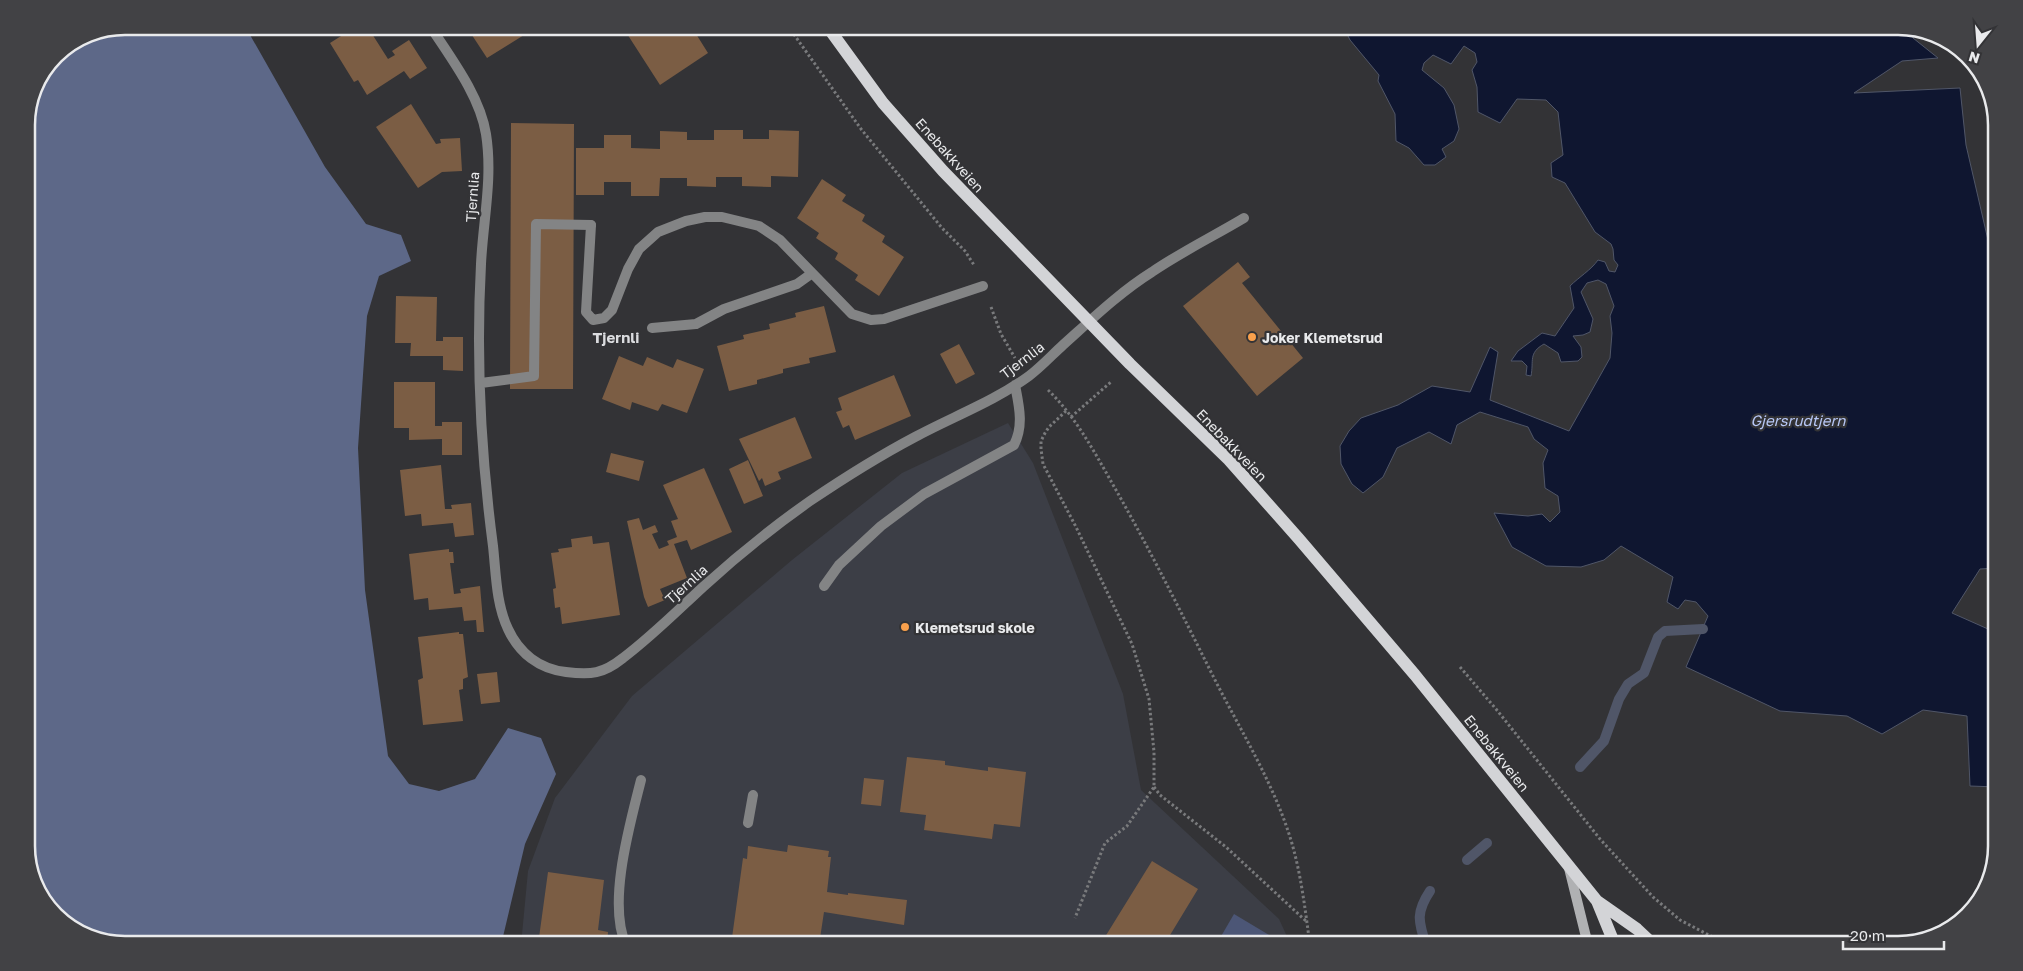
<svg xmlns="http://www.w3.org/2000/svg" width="2023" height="971" viewBox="0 0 2023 971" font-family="'Golos Text',sans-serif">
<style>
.built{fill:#3c3e46}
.green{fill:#4c5676}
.forest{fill:#5d6888}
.water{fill:#0f1630;stroke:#505668}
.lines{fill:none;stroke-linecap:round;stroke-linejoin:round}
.stream{stroke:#505668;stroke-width:10}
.building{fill:#7b5d44}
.path{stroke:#797a7c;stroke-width:3;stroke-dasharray:2.5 2.5;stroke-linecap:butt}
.service{stroke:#838485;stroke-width:10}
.minor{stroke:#838485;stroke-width:10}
.secondary{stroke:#b0b1b3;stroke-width:10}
.primary{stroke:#d3d4d7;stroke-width:12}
.poi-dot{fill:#f9a04c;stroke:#333336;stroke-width:2}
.labels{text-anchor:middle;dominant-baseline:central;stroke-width:4.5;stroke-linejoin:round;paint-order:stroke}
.street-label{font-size:14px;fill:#e9eaec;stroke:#333336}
.poi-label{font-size:14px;font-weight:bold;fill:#e9eaec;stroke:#333336;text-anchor:start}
.neighbourhood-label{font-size:15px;font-weight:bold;fill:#dbdcdf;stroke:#333336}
.water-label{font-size:15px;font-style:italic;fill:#b7c7f5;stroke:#333336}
.rim{fill:none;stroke:#e9eaec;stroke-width:2.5}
</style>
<rect width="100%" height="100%" fill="#333336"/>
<path class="built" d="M1008 423 1033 463 1123 694 1141 790 1279 919 1291 945H521L528 871 555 798 632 696 792 560 902 473Z"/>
<path class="green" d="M1234 914 1286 945H1216Z"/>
<path class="forest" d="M125 26H245L325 167 366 224 401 235 411 261 379 276 367 316 358 448 365 590 388 756 409 784 439 791 475 779 508 728 541 738 556 774 525 844 501 945H125L82 935 43 901 26 853V119L34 87 55 55 88 34Z"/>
<path class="water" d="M1343 26H1898L1910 29 1913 38 1938 58 1902 61 1854 93 1960 88 1966 145 1997 279V568L1980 569 1952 613 1997 633V787L1970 786 1967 716 1923 710 1882 734 1847 716 1780 711 1686 667 1708 616 1696 602 1685 600 1678 609 1667 602 1673 577 1621 546 1604 560 1581 567 1546 566 1512 547 1494 513 1528 516 1542 514 1550 522 1560 512 1558 496 1545 488 1543 463 1548 450 1534 439 1528 427 1480 412 1457 425 1451 444 1429 432 1397 448 1383 477 1363 493 1352 484 1341 464 1340 446 1349 431 1361 418 1398 405 1432 386 1470 392 1490 347 1498 352 1490 400 1569 431 1610 358 1612 333 1610 316 1614 306 1606 284 1598 280 1587 283 1581 292 1593 319 1590 332 1583 335 1573 336 1581 347 1582 357 1578 361 1561 362 1558 353 1544 344C1528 353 1534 361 1531 376L1526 375 1527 366 1522 361H1511L1518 351 1542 333 1555 336 1574 308 1570 286C1579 277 1591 270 1598 260L1605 262 1609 271 1615 272 1618 265 1614 260 1613 249 1611 244 1595 232 1565 183 1552 177 1551 163 1563 155 1558 112 1546 100 1517 99 1500 123 1478 112 1477 87 1472 70 1477 62 1475 53 1464 46 1451 64 1433 55 1424 63 1422 70 1444 88 1454 105 1459 129 1454 141 1442 149 1446 157 1435 165H1424L1409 148 1396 141 1395 114 1378 81 1379 75 1350 40Z"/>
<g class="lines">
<path class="stream" d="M1580 767 1604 741 1619 699 1628 684 1644 673 1658 637 1665 631 1703 629
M1467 860 1487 843
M1426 945C1418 921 1416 912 1430 891"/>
</g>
<path class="building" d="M357 26H367L388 59 395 55 392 51 409 40 427 68 410 79 404 71 367 95 358 80 354 82 330 43Z
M466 26H519L524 35 487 58Z
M622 26H691L708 53 660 85Z
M411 104 436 144 441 143 440 139 460 138 462 171 442 172 418 188 376 127Z
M511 123 574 124 573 389H510Z
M714 130H743V139H769V130L799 131 798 177 771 176V187L742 186V177H716V187L687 186V178H660L659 196H631V182H604V195H576V148H604V135H631V148L660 149V131L687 132V140H714Z
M822 179 846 195 842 201 865 215 862 221 885 236 882 242 904 257 879 296 855 280 858 275 835 259 838 253 816 238 819 233 797 218Z
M1238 262 1250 277 1242 283 1303 358 1257 396 1183 306Z
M396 296 437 297 436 341H443V337H463V371L443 370V356H410L411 343H395Z
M824 306 836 352 809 358 810 363 783 369V373L757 380V384L729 391 717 346 744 339 743 335 770 329 769 324 796 317 795 313Z
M959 344 975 374 956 384 940 354Z
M619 356 643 366 647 357 673 368 677 359 704 369 687 413 662 404 658 411 632 402 630 410 602 399Z
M894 375 911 416 855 440 849 425 843 428 836 412 842 410 838 398Z
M394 382H435V426H442V422H462V455H442V439L409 440V428H394Z
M795 417 812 458 778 472 781 479 765 486 762 478 759 481 739 439Z
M611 453 644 461 639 481 606 472Z
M748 460 763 496 744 504 729 469Z
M441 465 445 509H452L451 505 471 503 474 535 455 537 453 523 422 526 421 514 405 516 400 470Z
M704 468 732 532 691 550 687 540 674 544 687 578 660 589 665 600 648 607 644 597 627 521 639 518 643 530 655 525 658 532 652 534 659 549 669 545 667 541 677 537 671 521 678 519 663 485Z
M592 536 593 544 609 542 620 615 562 624 560 607 555 608 553 589 556 588 551 553 559 552 558 549 572 547 571 539Z
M449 549V552H453L454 563H450L454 594 461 593 460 589 480 586 484 632H477L476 620 464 621 462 607 429 610 428 598 414 600 409 554Z
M459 632V634H463L468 677 463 679V689L459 690 463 721 423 725 418 680 423 678 418 637Z
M497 672 500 702 481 704 477 674Z
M907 757 945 761V765L988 771V767L1026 772 1020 827 994 824 992 839 924 830 926 815 900 812Z
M864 778 884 780 881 806 861 804Z
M788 845 829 851 828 857H831L827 892 848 895V893L907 900 904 925 824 912 819 945H731L743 858 747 859 748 846 787 852Z
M1152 861 1198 889 1164 945H1100Z
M548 872 604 880 598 930 608 932 607 945H538Z"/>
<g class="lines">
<path class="path" d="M788 26 861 129 942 228 965 251 974 265
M991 307 1001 334 1015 358
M1048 390C1077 418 1096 455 1116 490 1150 550 1181 612 1212 674 1239 728 1272 780 1290 837 1301 872 1305 909 1310 945
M1066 411 1049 427 1045 433 1041 441V449L1043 464 1076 527 1132 644 1149 699 1154 752V787L1127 826 1105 843 1075 918
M1071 417 1112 381
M1460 667 1496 709 1600 839 1653 897 1680 920 1728 945
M1154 787 1160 795 1226 847 1307 922"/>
<path class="service" d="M430 26C451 58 480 96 486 134 493 178 483 221 481 264 476 356 481 455 493 546 496 573 496 604 508 629 519 653 539 669 566 672 591 675 603 674 623 658 651 637 677 611 703 587 737 556 773 527 810 501 844 478 879 456 915 437 952 417 995 401 1029 376 1041 367 1052 355 1063 345 1091 320 1120 292 1152 272 1181 252 1214 236 1244 218
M481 383 534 376 536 224 591 225
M824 586 839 565 881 526 924 494 1014 445C1024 425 1019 406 1015 385
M748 823 753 795
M626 945C607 903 630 824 641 780"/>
<path class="minor" d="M591 225 586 312 593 320 604 318 612 310 628 269 639 249 658 232 686 221 705 217H722L759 226 780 240 852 314 871 320 884 319 983 286
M652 328 696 324 724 309 797 284 811 274"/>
<path class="secondary" d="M1569 868 1588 945"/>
<path class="primary" d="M827 26 883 103 943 171 1130 364 1229 460 1299 539 1415 675 1597 901 1615 945
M1597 901 1637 929 1654 945"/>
</g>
<g class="poi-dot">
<circle cx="1252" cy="337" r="5"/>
<circle cx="905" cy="627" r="5"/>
</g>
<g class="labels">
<g class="street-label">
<text transform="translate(950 155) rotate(48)">Enebakkveien</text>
<text transform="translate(472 197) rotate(-86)">Tjernlia</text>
<text transform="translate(1022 360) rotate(-37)">Tjernlia</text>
<text transform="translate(1232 445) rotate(46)">Enebakkveien</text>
<text transform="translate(686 584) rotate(-42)">Tjernlia</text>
<text transform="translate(1497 753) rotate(51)">Enebakkveien</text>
</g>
<g class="poi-label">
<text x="1262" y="337">Joker Klemetsrud</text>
<text x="915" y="627">Klemetsrud skole</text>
</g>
<g class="neighbourhood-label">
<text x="616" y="337">Tjernli</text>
</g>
<g class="water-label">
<text x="1798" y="420">Gjersrudtjern</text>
</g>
</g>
<path d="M0 0H2023V971H0ZM125 35H1898A90 90 0 0 1 1988 125V846A90 90 0 0 1 1898 936H125A90 90 0 0 1 35 846V125A90 90 0 0 1 125 35Z" fill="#424245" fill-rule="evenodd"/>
<path class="rim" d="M125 35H1898A90 90 0 0 1 1988 125V846A90 90 0 0 1 1898 936H125A90 90 0 0 1 35 846V125A90 90 0 0 1 125 35Z"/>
<g transform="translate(1978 45) rotate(197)" stroke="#333336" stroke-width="4" paint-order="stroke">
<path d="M0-4L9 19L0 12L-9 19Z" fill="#e9eaec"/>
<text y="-8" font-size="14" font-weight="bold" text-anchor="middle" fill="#e9eaec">N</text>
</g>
<path d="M1843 941v8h101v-8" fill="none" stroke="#e9eaec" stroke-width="2.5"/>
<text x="1850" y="941" font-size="15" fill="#e9eaec" stroke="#333336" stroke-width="4" paint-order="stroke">20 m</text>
</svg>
